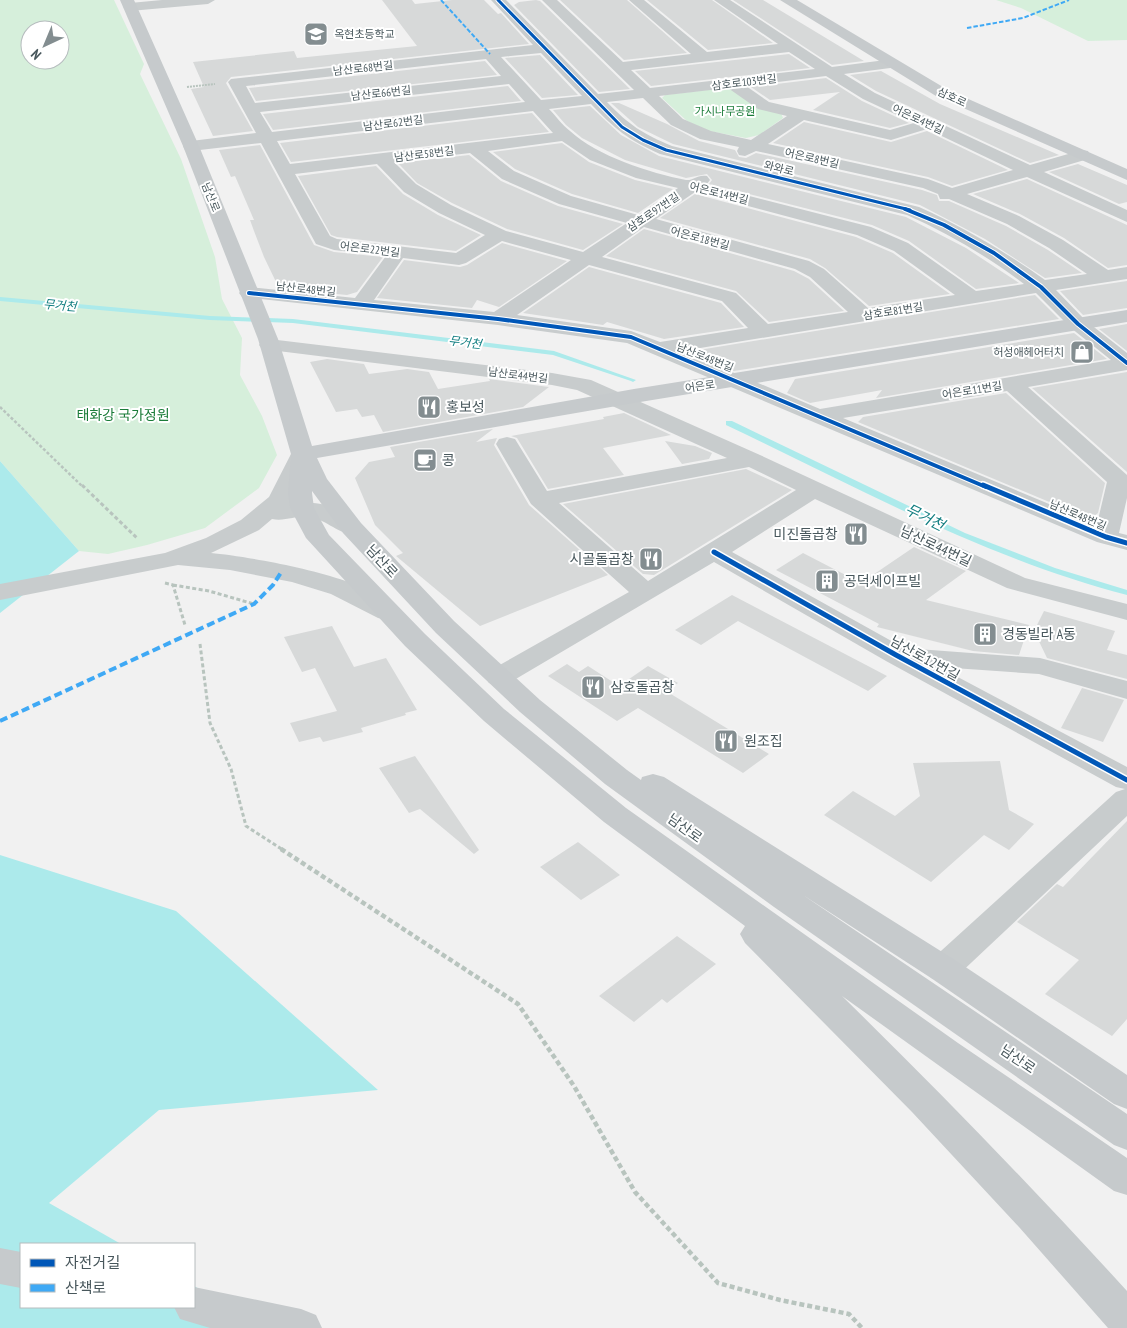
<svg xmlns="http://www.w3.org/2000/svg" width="1127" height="1328" viewBox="0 0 1127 1328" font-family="'PT Sans Narrow','Noto Sans KR',sans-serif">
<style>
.green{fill:#d6efdb;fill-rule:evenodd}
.water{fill:#aceaeb}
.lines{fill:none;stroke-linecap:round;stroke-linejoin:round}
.stream{fill:#aceaeb;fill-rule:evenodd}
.building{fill:#d7d9d9}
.path-far3{stroke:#b8c4be;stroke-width:2;stroke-dasharray:2 1;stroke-linecap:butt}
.path-far2{stroke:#b8c4be;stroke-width:2.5;stroke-dasharray:3 2;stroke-linecap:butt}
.path-far1{stroke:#b8c4be;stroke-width:3;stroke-dasharray:4 2.5;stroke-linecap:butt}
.path{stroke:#b8c4be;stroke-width:4.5;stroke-dasharray:5 3;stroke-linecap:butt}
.minor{fill:#c8cccd;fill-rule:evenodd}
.major{fill:#c6cacc;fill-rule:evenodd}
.quiet-far1{stroke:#3fa9f5;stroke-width:2;stroke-dasharray:4.5 2;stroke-linecap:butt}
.quiet{stroke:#3fa9f5;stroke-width:4;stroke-dasharray:8 4;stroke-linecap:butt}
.cycleway-far2-casing{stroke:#fff;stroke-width:5}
.cycleway-far1-casing{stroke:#fff;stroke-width:6}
.cycleway-casing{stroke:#fff;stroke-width:8}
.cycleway-far2{stroke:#0057b8;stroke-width:3}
.cycleway-far1{stroke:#0057b8;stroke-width:4}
.cycleway{stroke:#0057b8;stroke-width:5}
.labels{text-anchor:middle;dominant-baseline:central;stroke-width:4;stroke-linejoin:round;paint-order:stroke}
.far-poi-label{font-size:11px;fill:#48575c;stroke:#fff;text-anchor:start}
.far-street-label{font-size:11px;fill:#48575c;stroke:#fff}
.far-park-label{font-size:11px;fill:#1b7c39;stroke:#fff}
.far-water-label{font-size:12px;font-style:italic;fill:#127e81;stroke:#fff}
.poi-label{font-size:14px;fill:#48575c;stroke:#fff;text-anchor:start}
.park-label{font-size:14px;fill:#1b7c39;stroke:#fff}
.street-label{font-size:14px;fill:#48575c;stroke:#fff}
.water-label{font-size:15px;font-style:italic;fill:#127e81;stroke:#fff}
</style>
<rect width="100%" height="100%" fill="#f1f1f1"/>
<path class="green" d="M0 0H114L144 64 140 74 181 159 215 257 222 299 242 338 240 375 262 416 277 455 259 488 205 528 147 545 108 554 79 551 0 461ZM30 30H60V60H30Z
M996 0H1127V40L1088 41 1021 8Z
M724 88 735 90 781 113 783 118 759 135 746 138 709 131 687 121 662 98 665 95Z"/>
<path class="water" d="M0 461 79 551 0 613Z
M0 855 176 911 378 1090 159 1110 49 1203 121 1244H21V1307H194V1286L268 1328H0Z"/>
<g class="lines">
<path class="stream" d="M0 297 210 316 293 319 554 351 636 380 633 382 631 381 553 355 293 323 210 320 0 301Z
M726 421H732L965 533 1055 568 1127 590V595C987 559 856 487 726 425Z"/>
</g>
<path class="building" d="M382 0H412L415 4 452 0H484L498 14 501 13 529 44 231 77 226 83 253 131 213 136 191 89 204 87 193 62 294 51 297 58 417 46Z
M536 0 540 1 630 89 599 92 514 5 519 2Z
M560 0H627L687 53 624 60Z
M647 0H712L773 43 708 50Z
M733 0H763L864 61 832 65Z
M789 54 810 68 651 86 635 71Z
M540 55 578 95 542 98 505 58Z
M485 61 497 75 256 101 249 88Z
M881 71 940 104 1059 155 1030 163 876 91 850 75Z
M826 78 862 101 909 123 890 128 813 110 840 92 770 100 751 87Z
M508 86 521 101 273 130 263 114Z
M611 103H619L667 124 699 141 735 150 739 157 746 158 756 153 922 190 937 195 939 201H949L1006 226 1048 250 1082 273 1045 278 985 239 920 205 673 144 638 127Z
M590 106 621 135 659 156 906 217 966 248 1019 283 976 289 909 241 872 225 709 184 712 180 707 174 686 178 625 160 582 138 566 125 553 110Z
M532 113 549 132 291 162 280 143Z
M804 122 891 142 927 131 1008 170 952 186 928 177 773 143Z
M562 143 589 162 635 180 673 189 638 213 572 194 515 169 493 152Z
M260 145 314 245 334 252 383 257 357 292 347 295 285 289 277 284 264 257 254 231 250 220H254L235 176 231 177 219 150Z
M469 155 501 181 558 206 623 224 583 250 507 229 452 203 417 183 398 163Z
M1078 164 1127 185V202L1119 204 1049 172Z
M376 166 403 194 438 215 481 235 456 251 337 237 331 235 298 176Z
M1027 179 1127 225V265L1108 268 1064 238 1020 214 973 194Z
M695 194 856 237 893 253 950 294 869 306 825 268 810 259 660 218Z
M644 229 794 271 809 279 844 311 769 322 736 291 606 256Z
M502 243 567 261 499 307 477 300 472 308 377 298 404 260 460 267 467 265Z
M589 267 721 303 744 327 664 339 607 322 603 325 523 313Z
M1127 281V308L1083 315 1060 291Z
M1035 295 1059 319 734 371 712 362 699 350Z
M1127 324V351L1099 329Z
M1074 333 1107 359 876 398 882 390 810 403 787 393 795 379Z
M327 359 364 364 369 374 407 369 429 372 438 389 490 381 489 379 549 387 523 407 383 432 374 415 362 417 357 409 336 412 310 362Z
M1127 372V472L1032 388Z
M1006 393 1105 483 1098 513 1090 519 858 422 863 417Z
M624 413 671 435 603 448 624 475 548 489 517 438 511 436 604 419 603 417Z
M493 429 476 442 497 438 494 445 529 505 608 575 480 626 396 556 403 553 375 525 355 478 369 462 395 457 390 447Z
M665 441 695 446 712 453 709 459 682 464Z
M746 469 792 490 654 575 643 574 563 504Z
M914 547 966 571 926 600 1029 625 1019 655 973 651 877 627 879 624 776 570 803 553 861 583Z
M732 595 868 666 887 676 868 691 738 621 701 645 675 630Z
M1044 611 1115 631 1107 650 1127 655V679L1047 658 1034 631Z
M332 626 354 667 386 658 417 710 405 713 406 715 361 728 363 732 323 742 320 737 299 742 290 723 337 711 315 668 302 672 284 637Z
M567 664 579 672 588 666 619 686 648 666 678 683 666 691 769 754 743 773 638 708 617 721 548 676Z
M1082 688 1124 700 1103 742 1061 728Z
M415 756 479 850 474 854 420 809 409 813 379 768Z
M1000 761 1009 810 1034 824 1009 850 984 835 931 882 824 815 853 791 895 816 920 796 913 763Z
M1127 821V1019L1112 1036 1045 994 1079 960 1017 922 1057 884 1063 887Z
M578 842 620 875 581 900 540 867Z
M677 936 716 964 667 1003 662 999 634 1022 599 996Z"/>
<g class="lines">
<path class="path-far3" d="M187 87 215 84"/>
<path class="path-far2" d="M0 407 83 487"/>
<path class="path-far1" d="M82 485 137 538
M165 583 173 585 185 625
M173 585 209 591 254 604
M200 644 210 723 231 769 246 826 283 850"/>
<path class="path" d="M281 849 518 1004 574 1086 635 1192 718 1283 780 1300 849 1314 862 1328"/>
<path class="minor" d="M162 0H215L208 4 130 11 123 7 130 3Z
M491 0H506L598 94 634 90 542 0H557L623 62 691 54 629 0H644L707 52 778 44 714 0H730L832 67 893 59 898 61 901 64 898 67 844 74 875 93 1030 165 1082 150 1088 151 1090 155 1088 159 1044 172 1127 210V222L1027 177 967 194 1019 216 1063 240 1108 270 1127 267V279L1056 290 1085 320 1127 353V370L1028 387 1127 475V498L1119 533 1127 535V550L1097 542 627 343 498 325 242 297 239 293 242 289 249 287 355 298 386 256 334 250 316 244 261 143 191 151 185 150 183 146 185 142 191 141 256 133 228 82 231 79 533 45ZM789 52 815 69 650 88 631 70ZM541 53 582 96 541 100 501 57ZM486 59 501 76 255 103 246 86ZM826 76 863 99 914 123 890 130 769 102 746 86ZM509 84 525 102 272 132 260 112ZM728 88 758 109 787 116 751 140 711 131 683 119 659 96ZM643 98 671 125 700 139 739 147 737 151 739 155 745 156 756 151 923 188 938 194 940 199H949L1007 224 1049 248 1087 274 1045 280C1004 251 965 228 919 207L672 146C643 134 629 125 607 102ZM591 104C616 130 627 139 660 154L907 215C949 234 987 256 1024 284L976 291 908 243 871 227 706 185 710 180 707 176C697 174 693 181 686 180 650 173 597 156 570 131 562 125 556 116 549 109ZM533 111 553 133 290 164 277 141ZM804 120 891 140 927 129 1013 170 952 188 928 179 768 144ZM562 141 590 160 636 178 678 188 638 215 571 196 514 171 488 151ZM470 153 502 179 559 204 627 223 583 252 506 231 451 205 416 184 394 162ZM377 164 404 192 439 213 485 235 456 253 337 239 330 236 295 174ZM695 192 857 235 894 251 955 295 868 308 824 269 809 261 656 219ZM644 227 795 269 810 277 848 312 768 324 736 293 602 257ZM502 241 571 260 494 312 374 300 403 258 459 265 466 263ZM589 265 722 301 748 328 660 342 631 331 517 315ZM1036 293 1071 328 1111 360 820 409 682 351ZM1007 391 1107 482 1097 524 843 418Z
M269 339 552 373 591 380 760 455 1025 578 1127 604V620L1007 588 815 499 732 552 904 648 1040 658 1127 681V699L1039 674 939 667 1127 767V816L955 978 943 982 931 978 926 969 931 960 1116 792 1125 789 1116 787 886 661 714 562 509 683 499 686 489 683 485 677 489 671 629 592 531 504 496 444 499 439 507 437 515 439 547 491 727 458 577 390 552 385 262 349 259 345 262 341ZM749 467 796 490 648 581 559 503Z
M303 447 311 449 315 454 290 503C314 500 350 507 364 528L361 533C342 538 330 522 312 517 299 514 286 522 272 519L259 530 211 553C253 557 377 578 400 612L396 618 387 620 378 618 331 594 292 582 230 570 178 565 0 600V584L165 553 206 538 241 520 269 497 291 454 295 449Z"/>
<path class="major" d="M120 0H134L199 146 278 339 312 446 634 389 1127 310V322L634 403 317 458 327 479 361 523 454 621 540 700 627 770 641 780 642 777 653 774 664 777 955 960 1127 1075V1109L1114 1104 931 978 803 895 1127 1114V1150L1114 1145 774 907 605 784 520 712 436 633 343 533 312 491V493L314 508 329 535 425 634 504 709 626 808 958 1043 1127 1158V1195L1114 1191 842 996C940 1092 1035 1190 1127 1291V1328H1108L1019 1227 912 1112 745 943 740 934 745 926 604 822 484 721 405 646 306 538 290 508 288 493 291 454 258 339 183 146Z
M780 0H797L948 90 1127 169V180L936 96Z
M0 1248 21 1252V1288L0 1284Z
M194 1287 301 1309 316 1315 322 1328H210L180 1319 174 1307H194Z"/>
<path class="quiet-far1" d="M441 0 490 54
M967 28 1023 18 1069 0"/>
<path class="quiet" d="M0 721 254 604 273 585 282 571"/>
<g class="cycleway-far2-casing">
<path id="cycleway-far2" d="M498 0 622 127 643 140 666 150 910 210"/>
</g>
<g class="cycleway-far1-casing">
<path id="cycleway-far1" d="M905 209 944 225 994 253 1041 287 1078 324 1127 363
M249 293 498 319 631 337 986 487"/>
</g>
<g class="cycleway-casing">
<path id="cycleway" d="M983 485 1106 537 1127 543
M714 552 896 655 1127 780"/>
</g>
<use href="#cycleway-far2" class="cycleway-far2"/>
<use href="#cycleway-far1" class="cycleway-far1"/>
<use href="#cycleway" class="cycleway"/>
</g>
<defs>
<g id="school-square" transform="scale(1.25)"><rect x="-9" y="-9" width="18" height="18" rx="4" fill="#838d90" stroke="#fff"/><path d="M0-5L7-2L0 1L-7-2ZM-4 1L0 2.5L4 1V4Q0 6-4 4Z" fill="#fff"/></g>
<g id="shop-square" transform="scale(1.25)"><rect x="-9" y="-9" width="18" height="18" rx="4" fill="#838d90" stroke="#fff"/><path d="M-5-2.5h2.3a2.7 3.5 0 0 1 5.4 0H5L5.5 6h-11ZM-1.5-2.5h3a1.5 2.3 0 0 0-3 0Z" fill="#fff"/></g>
<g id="restaurant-square" transform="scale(1.25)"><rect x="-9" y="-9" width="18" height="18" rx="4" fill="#838d90" stroke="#fff"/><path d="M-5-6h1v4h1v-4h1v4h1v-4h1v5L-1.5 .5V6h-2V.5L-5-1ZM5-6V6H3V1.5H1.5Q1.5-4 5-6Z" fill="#fff"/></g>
<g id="cafe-square" transform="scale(1.25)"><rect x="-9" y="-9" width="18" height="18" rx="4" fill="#838d90" stroke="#fff"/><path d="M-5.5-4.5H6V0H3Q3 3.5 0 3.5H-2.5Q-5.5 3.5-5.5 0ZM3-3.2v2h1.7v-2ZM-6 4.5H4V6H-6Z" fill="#fff"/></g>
<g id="building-square" transform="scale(1.25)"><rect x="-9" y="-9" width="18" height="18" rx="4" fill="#838d90" stroke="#fff"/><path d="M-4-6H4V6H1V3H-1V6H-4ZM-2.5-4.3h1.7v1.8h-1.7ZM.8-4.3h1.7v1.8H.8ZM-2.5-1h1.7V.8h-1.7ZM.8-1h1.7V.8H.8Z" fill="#fff"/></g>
</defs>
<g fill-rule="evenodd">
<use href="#school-square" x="316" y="34"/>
<use href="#shop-square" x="1082" y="352"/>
<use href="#restaurant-square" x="429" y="407"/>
<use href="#cafe-square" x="425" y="460"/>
<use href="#restaurant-square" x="856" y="534"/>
<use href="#restaurant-square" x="651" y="559"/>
<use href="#building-square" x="827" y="581"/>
<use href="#building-square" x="985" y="634"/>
<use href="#restaurant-square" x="593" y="687"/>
<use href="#restaurant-square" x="726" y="741"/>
</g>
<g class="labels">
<g class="far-poi-label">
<text x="334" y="34">옥현초등학교</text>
<text x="1064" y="352" text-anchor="end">허성애헤어터치</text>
</g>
<g class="far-street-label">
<text transform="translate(363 68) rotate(-6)">남산로68번길</text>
<text transform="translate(744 82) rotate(-7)">삼호로103번길</text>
<text transform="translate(381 93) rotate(-6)">남산로66번길</text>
<text transform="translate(952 97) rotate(25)">삼호로</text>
<text transform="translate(918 119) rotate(25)">어은로4번길</text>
<text transform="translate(393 123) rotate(-7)">남산로62번길</text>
<text transform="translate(424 154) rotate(-7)">남산로58번길</text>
<text transform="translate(812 158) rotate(13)">어은로8번길</text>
<text transform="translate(779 168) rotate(14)">와와로</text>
<text transform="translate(719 193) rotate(14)">어은로14번길</text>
<text transform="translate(211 197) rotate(68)">남산로</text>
<text transform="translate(653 212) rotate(-34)">삼호로97번길</text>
<text transform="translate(700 238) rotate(15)">어은로18번길</text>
<text transform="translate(370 249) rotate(7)">어은로22번길</text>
<text transform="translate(306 289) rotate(6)">남산로48번길</text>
<text transform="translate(893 311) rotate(-9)">삼호로81번길</text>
<text transform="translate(705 357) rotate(22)">남산로48번길</text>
<text transform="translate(518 375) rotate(7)">남산로44번길</text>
<text transform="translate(700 386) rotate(-9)">어은로</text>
<text transform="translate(972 390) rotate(-9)">어은로11번길</text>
<text transform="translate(1078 515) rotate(23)">남산로48번길</text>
</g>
<g class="far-park-label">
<text x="725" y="111">가시나무공원</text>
</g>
<g class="far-water-label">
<text transform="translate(60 305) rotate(5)">무거천</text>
<text transform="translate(465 342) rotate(7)">무거천</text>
</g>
<g class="poi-label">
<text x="446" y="407">홍보성</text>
<text x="442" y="460">콩</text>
<text x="838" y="534" text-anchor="end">미진돌곱창</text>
<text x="634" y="559" text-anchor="end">시골돌곱창</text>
<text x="844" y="581">공덕세이프빌</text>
<text x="1002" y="634">경동빌라 A동</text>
<text x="610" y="687">삼호돌곱창</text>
<text x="744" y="741">원조집</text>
</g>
<g class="park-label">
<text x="123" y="415">태화강 국가정원</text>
</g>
<g class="street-label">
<text transform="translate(936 546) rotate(25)">남산로44번길</text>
<text transform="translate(382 561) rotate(47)">남산로</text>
<text transform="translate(925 658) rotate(29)">남산로12번길</text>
<text transform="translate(685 828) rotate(36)">남산로</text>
<text transform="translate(1018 1059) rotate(34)">남산로</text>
</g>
<g class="water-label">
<text transform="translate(925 517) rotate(26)">무거천</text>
</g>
</g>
<rect x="20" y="1243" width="175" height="65" fill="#ffffff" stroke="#b6bcbe"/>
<rect x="30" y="1259" width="25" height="8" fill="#0057b8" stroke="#b6bcbe"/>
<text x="65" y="1268" font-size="15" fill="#48575c">자전거길</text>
<rect x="30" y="1284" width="25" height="8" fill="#3fa9f5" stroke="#b6bcbe"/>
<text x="65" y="1293" font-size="15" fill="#48575c">산책로</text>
<g transform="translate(45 45) rotate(224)"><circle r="24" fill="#ffffff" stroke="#b6bcbe"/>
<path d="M0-4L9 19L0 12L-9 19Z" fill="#838d90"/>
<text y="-8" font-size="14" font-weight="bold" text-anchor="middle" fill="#48575c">N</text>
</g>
</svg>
